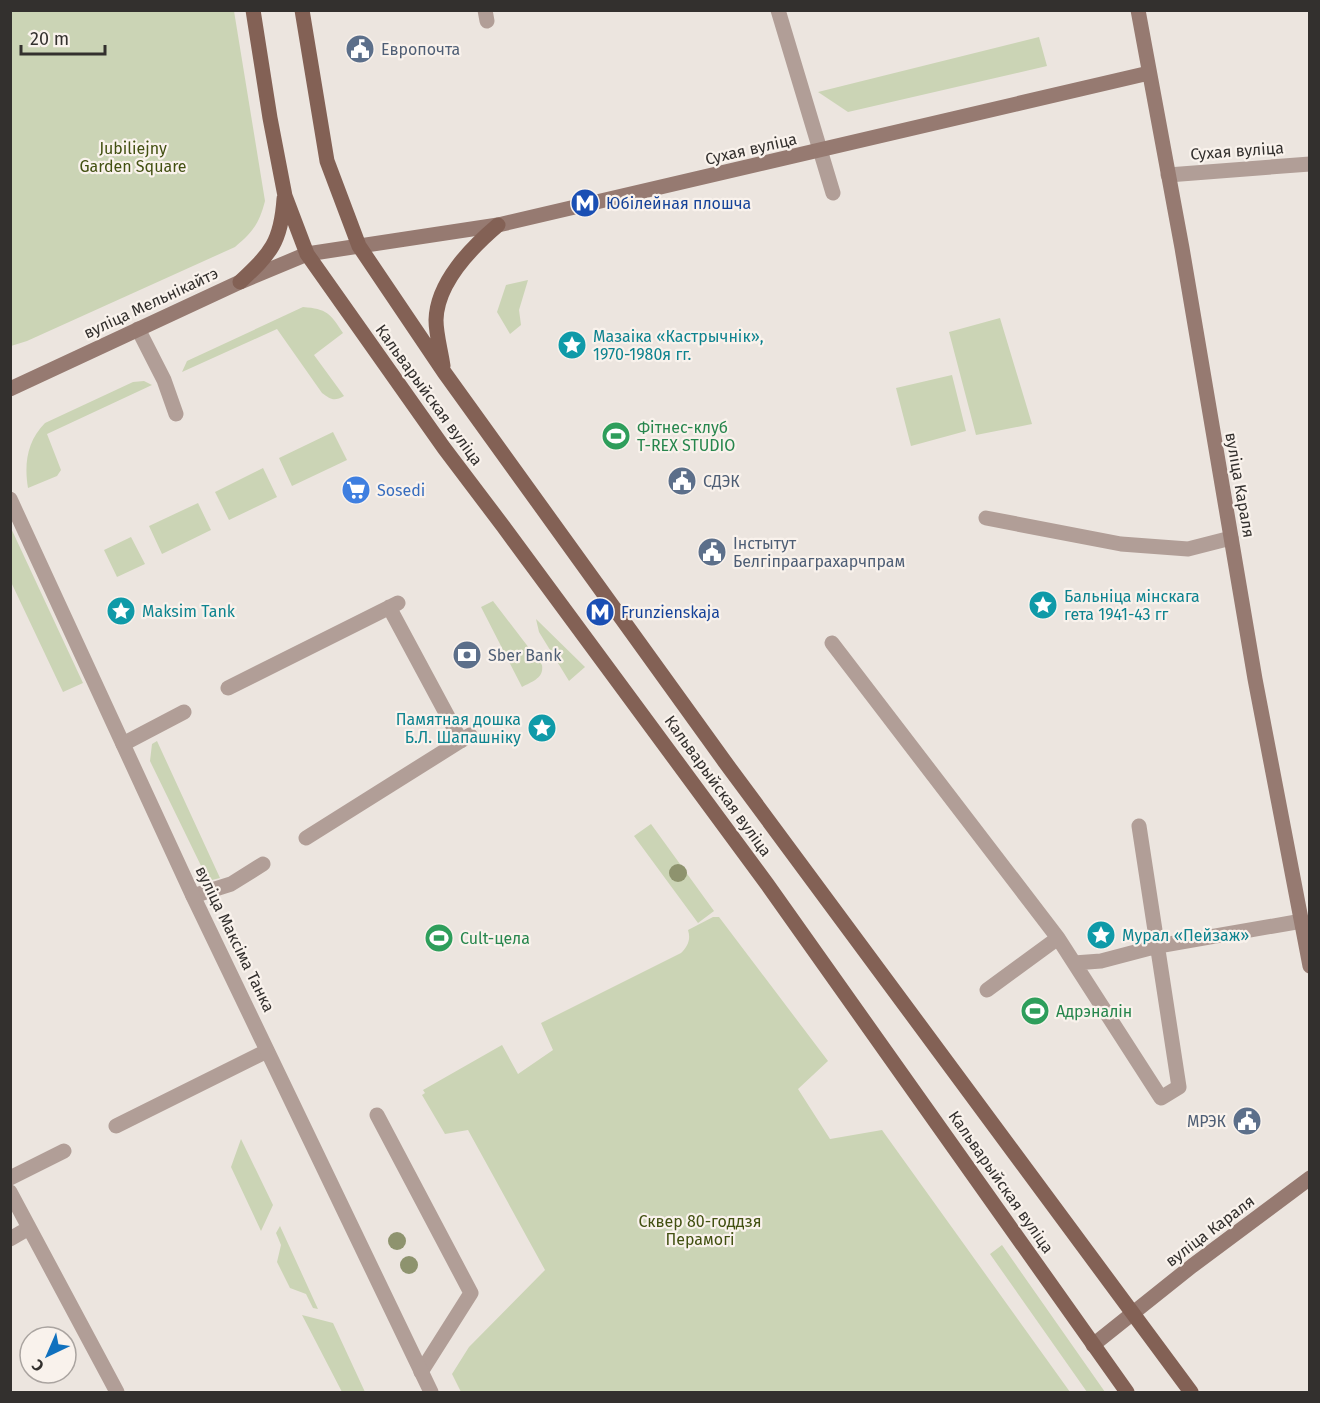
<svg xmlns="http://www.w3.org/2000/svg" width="1320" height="1403" viewBox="0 0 1320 1403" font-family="'Fira Sans',sans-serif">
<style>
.green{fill:#cbd4b5}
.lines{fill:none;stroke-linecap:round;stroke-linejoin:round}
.service{stroke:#b19e97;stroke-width:15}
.minor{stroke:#b19e97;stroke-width:15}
.secondary{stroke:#967a71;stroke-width:15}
.primary{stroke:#836155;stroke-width:15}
.tree{fill:#8e936e}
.labels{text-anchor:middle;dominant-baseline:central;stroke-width:4.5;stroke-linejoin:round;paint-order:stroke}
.service-label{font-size:16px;fill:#4e5e75;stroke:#f9f2ec;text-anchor:start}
.park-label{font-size:16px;fill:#425011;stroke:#f9f2ec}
.street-label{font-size:16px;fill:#33302e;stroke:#f9f2ec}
.transit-label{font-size:16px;fill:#164399;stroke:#f9f2ec;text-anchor:start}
.culture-label{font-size:16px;fill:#0d838f;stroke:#f9f2ec;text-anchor:start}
.leisure-label{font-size:16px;fill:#27864d;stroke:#f9f2ec;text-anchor:start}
.shop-label{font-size:16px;fill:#366cbe;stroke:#f9f2ec;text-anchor:start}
</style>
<rect width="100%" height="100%" fill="#ece5df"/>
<path class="green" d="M10 11H234L265 201C259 224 253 232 235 247L27 341 11 346Z
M1039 37 1047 66 848 112 818 92Z
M528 280 519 310 521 325 510 334 497 312 506 285Z
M303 307C327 309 330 313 343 333L314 355 344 396C334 402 330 399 322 393L277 329 182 372 187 361Z
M1000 318 1032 424 976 435 949 332Z
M952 375 966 431 911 446 896 388Z
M144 381 152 385 47 434 61 470 57 476 28 488C24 464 27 441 45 423L133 382Z
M333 432 347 460 292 486 279 458Z
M263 468 277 497 229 520 215 492Z
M198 503 211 530 162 554 149 526Z
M10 526 83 683 63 692 11 582Z
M131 537 145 564 117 577 104 550Z
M493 601 542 665C544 678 533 681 522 687L481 607Z
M536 619 585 667 569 681 539 632Z
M157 741 220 878 212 880 206 876 150 761 152 744Z
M651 824 714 911 698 923 634 836Z
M713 917H719L828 1061 798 1089 830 1139 882 1130 1070 1392H461L452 1374 469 1347 545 1270 468 1130 445 1134 422 1095 425 1093 423 1090 502 1045 518 1074 553 1050 541 1023 681 953C688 946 691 939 688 930Z
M241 1139 273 1205 261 1231 231 1167Z
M280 1226 318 1309 313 1308 306 1294 290 1288 277 1262 281 1245 276 1233Z
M1002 1245 1105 1392H1087L990 1254Z
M302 1315 333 1323 365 1392H342Z"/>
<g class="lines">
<path class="service" d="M485 10 487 21
M778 10 833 193
M138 329 164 380 176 414
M986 518 1121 544 1188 549 1231 538
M389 607 461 741
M832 643 1058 938 987 990
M228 688 398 603
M123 744 184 712
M306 838 470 735
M193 896 231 884 263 864
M1058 938 1161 1098 1179 1087 1139 826
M1074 963 1101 961 1158 946 1302 921
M377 1115 471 1293 421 1372
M116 1126 267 1051
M10 1178 64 1151
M10 1192 117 1392
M10 1239 29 1228"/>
<path class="minor" d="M1168 175 1310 164
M10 499 193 896 431 1392"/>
<path class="secondary" d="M1138 10 1182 248 1255 679 1310 966
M10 389 240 282 307 254 498 225 1149 73
M1093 1345 1192 1266 1310 1178"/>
<path class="primary" d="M253 10 270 118 285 196 307 254 444 448 503 526 767 884 1127 1392
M302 10 327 161 359 246 444 372 725 762 1191 1392
M240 282C271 253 281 242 284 199
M443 366C441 351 436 335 436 320 437 282 471 248 498 225"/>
</g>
<g class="tree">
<circle cx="678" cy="873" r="9"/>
<circle cx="397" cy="1241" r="9"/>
<circle cx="409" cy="1265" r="9"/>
</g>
<defs>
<g id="civic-disc" transform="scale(1.5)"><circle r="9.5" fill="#5c6f8a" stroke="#f9f2ec"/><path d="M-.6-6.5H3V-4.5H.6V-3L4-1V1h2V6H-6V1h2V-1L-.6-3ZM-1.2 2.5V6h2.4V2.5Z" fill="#fff"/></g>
<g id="metro-disc" transform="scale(1.5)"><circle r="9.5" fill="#1a4fb4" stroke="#f9f2ec"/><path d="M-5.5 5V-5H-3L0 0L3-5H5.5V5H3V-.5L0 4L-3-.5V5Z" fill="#fff"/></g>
<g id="sight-disc" transform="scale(1.5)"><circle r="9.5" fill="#0f9aa8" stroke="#f9f2ec"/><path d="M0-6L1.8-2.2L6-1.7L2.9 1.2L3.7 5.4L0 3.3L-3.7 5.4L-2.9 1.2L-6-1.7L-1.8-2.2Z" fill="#fff"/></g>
<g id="stadium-disc" transform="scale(1.5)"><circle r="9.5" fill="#2e9e5b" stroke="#f9f2ec"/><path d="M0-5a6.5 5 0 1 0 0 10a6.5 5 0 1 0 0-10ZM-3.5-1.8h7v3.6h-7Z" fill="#fff"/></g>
<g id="supermarket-disc" transform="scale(1.5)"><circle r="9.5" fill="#3f7fe0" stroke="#f9f2ec"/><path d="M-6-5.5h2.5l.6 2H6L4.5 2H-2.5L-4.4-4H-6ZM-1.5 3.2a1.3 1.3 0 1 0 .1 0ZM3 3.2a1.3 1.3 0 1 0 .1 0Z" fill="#fff"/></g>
<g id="bank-disc" transform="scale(1.5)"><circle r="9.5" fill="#5c6f8a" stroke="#f9f2ec"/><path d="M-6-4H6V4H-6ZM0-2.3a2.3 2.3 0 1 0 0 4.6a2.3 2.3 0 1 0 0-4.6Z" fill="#fff"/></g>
</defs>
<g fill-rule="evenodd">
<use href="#civic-disc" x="360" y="49"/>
<use href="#metro-disc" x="585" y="203"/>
<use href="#sight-disc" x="572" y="345"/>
<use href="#stadium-disc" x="616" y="436"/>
<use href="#civic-disc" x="682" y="481"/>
<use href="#supermarket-disc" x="356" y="490"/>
<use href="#civic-disc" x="712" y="552"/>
<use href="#sight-disc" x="1043" y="605"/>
<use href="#sight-disc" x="121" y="611"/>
<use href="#metro-disc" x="600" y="612"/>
<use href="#bank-disc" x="467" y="655"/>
<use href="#sight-disc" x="542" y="728"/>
<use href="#sight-disc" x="1101" y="935"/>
<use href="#stadium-disc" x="439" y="938"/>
<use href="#stadium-disc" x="1035" y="1011"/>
<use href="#civic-disc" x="1247" y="1121"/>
</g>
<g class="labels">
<g class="service-label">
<text x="381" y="49">Европочта</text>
<text x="703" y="481">СДЭК</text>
<text x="733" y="543">Інстытут<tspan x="733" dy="18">Белгіпрааграхарчпрам</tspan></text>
<text x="488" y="655">Sber Bank</text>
<text x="1226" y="1121" text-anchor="end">МРЭК</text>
</g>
<g class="park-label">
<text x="133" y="148">Jubiliejny<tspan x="133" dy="18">Garden Square</tspan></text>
<text x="700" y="1221">Сквер 80-годдзя<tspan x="700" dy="18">Перамогі</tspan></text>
</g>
<g class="street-label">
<text transform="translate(751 149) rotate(-13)">Сухая вуліца</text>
<text transform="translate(1237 151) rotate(-4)">Сухая вуліца</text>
<text transform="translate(151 303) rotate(-25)">вуліца Мельнікайтэ</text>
<text transform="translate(429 395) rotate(54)">Кальварыйская вуліца</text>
<text transform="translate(1240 485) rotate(80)">вуліца Караля</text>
<text transform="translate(718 786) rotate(54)">Кальварыйская вуліца</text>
<text transform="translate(235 939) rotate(64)">вуліца Максіма Танка</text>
<text transform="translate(1001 1182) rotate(55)">Кальварыйская вуліца</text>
<text transform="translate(1210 1231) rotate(-37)">вуліца Караля</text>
</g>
<g class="transit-label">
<text x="606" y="203">Юбілейная плошча</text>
<text x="621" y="612">Frunzienskaja</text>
</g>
<g class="culture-label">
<text x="593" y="336">Мазаіка «Кастрычнік»,<tspan x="593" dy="18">1970-1980я гг.</tspan></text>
<text x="1064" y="596">Бальніца мінскага<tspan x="1064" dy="18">гета 1941-43 гг</tspan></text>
<text x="142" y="611">Maksim Tank</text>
<text x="521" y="719" text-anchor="end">Памятная дошка<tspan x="521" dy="18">Б.Л. Шапашніку</tspan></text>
<text x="1122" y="935">Мурал «Пейзаж»</text>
</g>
<g class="leisure-label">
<text x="637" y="427">Фітнес-клуб<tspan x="637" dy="18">T-REX STUDIO</tspan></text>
<text x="460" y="938">Cult-цела</text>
<text x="1056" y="1011">Адрэналін</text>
</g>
<g class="shop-label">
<text x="377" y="490">Sosedi</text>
</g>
</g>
<rect width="1320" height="1403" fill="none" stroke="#33302e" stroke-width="24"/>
<g transform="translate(48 1355) rotate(224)"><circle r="28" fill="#f9f2ec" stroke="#aaa4a0" stroke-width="1.5"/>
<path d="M0-4.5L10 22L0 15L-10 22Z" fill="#1171be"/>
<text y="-9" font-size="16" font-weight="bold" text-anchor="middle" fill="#33302e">С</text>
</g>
<path d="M21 45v9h84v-9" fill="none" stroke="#33302e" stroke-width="3"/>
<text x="30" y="45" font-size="18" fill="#33302e" stroke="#f9f2ec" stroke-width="4.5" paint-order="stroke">20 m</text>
</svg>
